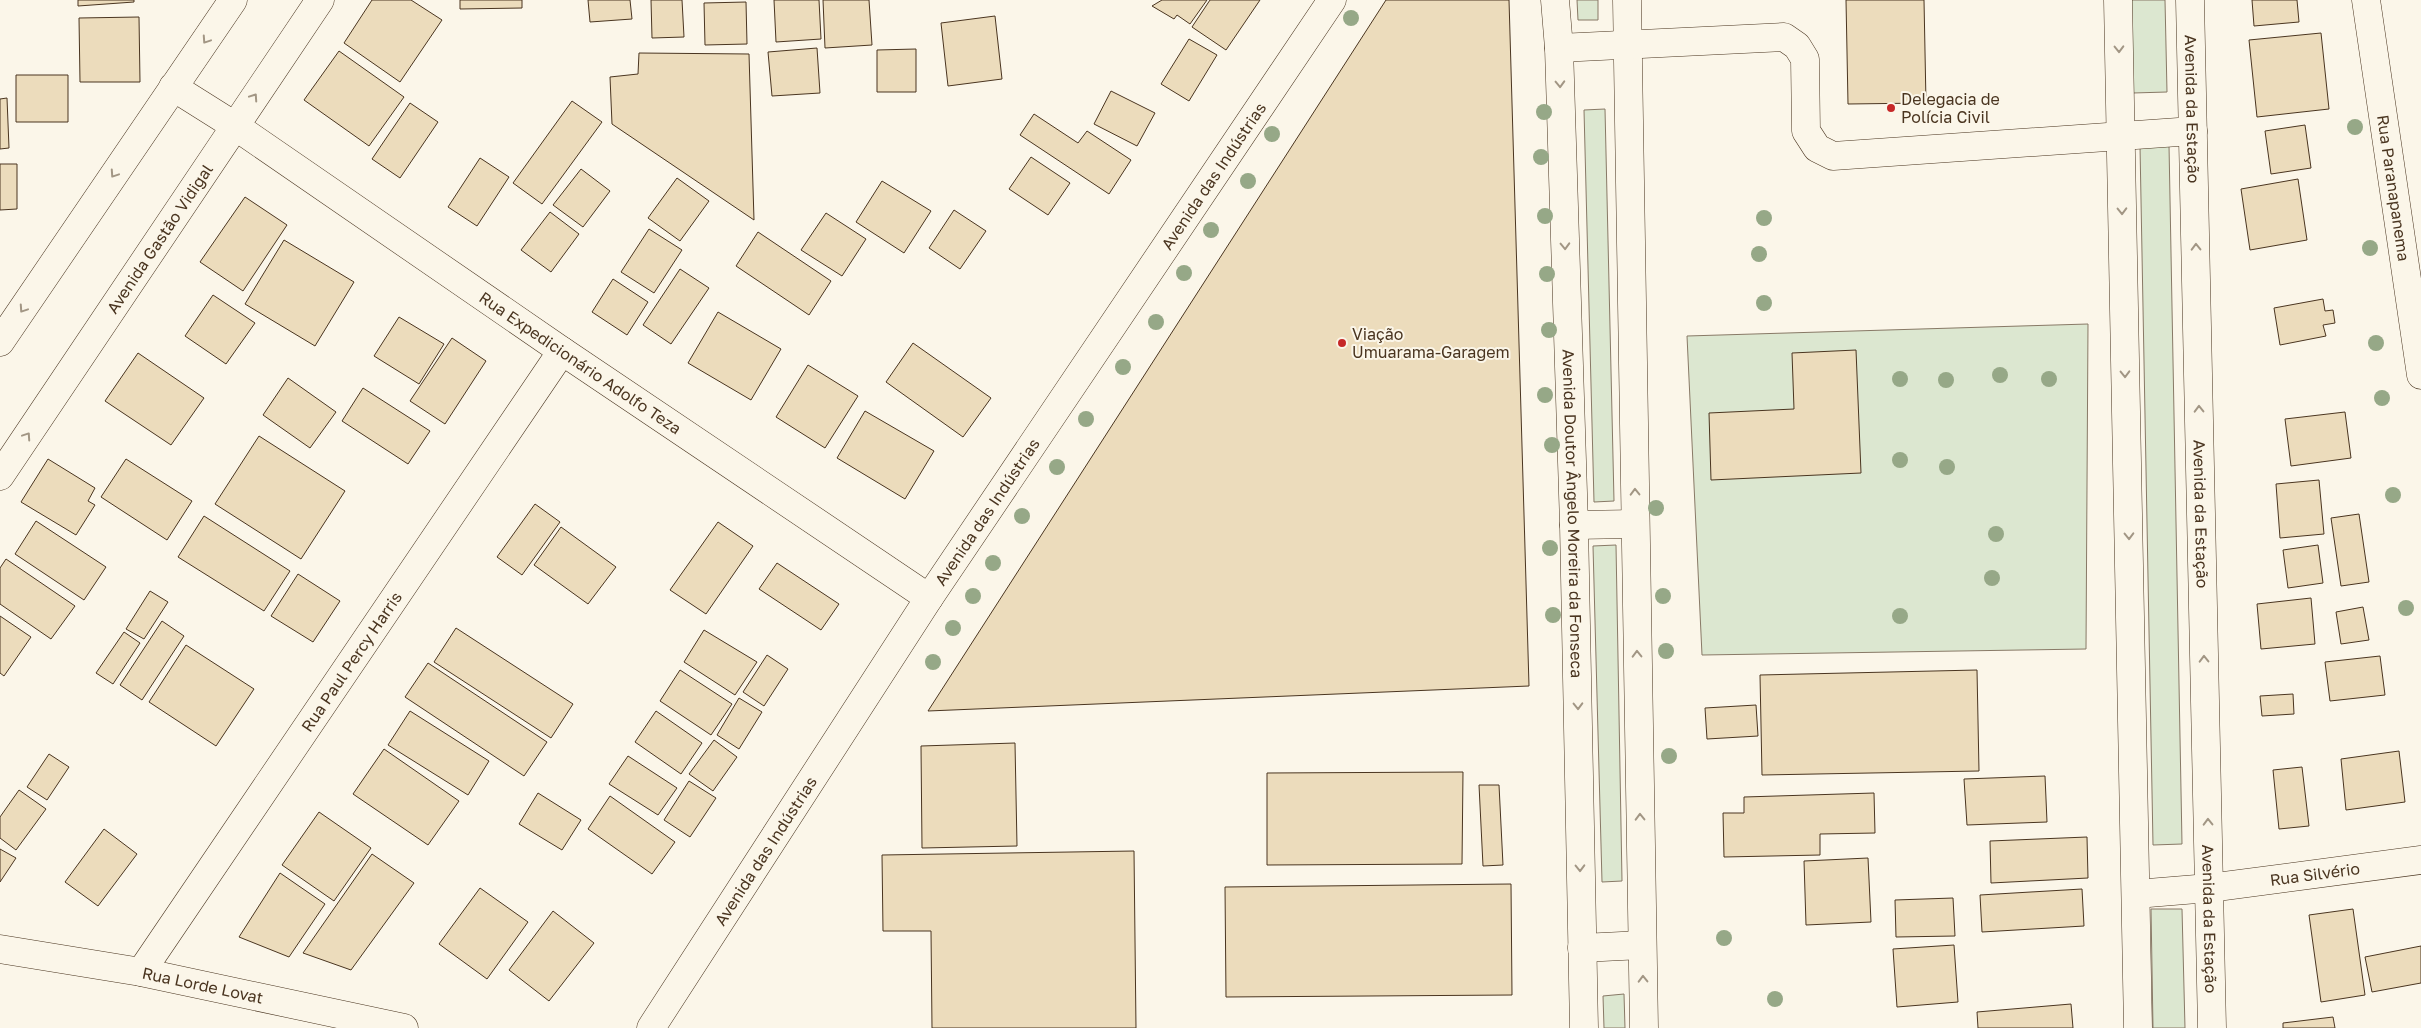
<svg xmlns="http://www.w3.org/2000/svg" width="2421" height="1028" viewBox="0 0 2421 1028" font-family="'Golos Text',sans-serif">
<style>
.green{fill:#dce7d0;stroke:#887966}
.building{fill:#ecdcbc;stroke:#4a3520}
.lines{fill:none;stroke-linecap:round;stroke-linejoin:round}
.minor-casing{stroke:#4a3520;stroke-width:29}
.minor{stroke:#fbf6e9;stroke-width:28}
.tree{fill:#96a887}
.oneway{stroke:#a29684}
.poi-dot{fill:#c62828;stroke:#fbf6e9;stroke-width:2}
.labels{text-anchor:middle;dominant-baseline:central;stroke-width:4;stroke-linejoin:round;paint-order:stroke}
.poi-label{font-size:16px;fill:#4a3520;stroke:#fbf6e9;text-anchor:start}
.street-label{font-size:16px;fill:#4a3520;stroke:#fbf6e9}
</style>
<rect width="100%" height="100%" fill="#fbf6e9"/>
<path class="green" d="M1577 0H1598V20H1578Z
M2131 0H2165L2167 92 2133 93Z
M1605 109 1614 501 1594 502 1584 110Z
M2169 145 2182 844 2153 845 2140 146Z
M2088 324 2086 649 1702 655 1687 336Z
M1616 545 1622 881 1602 882 1593 546Z
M2151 909H2182L2185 1028H2153Z
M1624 994 1625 1028H1604L1603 996Z"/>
<path class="building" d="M78 0H134V2L78 6Z
M372 0H411L442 20 400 82 344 43Z
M460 0H522V8L460 9Z
M588 0H630L632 19 590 22Z
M651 0H682L684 37 652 38Z
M774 0H819L821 39 776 42Z
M823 0H869L872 45 825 48Z
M1162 0H1207L1190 24 1177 15 1174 19 1152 6Z
M1210 0H1260L1226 50 1192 27Z
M1386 0H1509L1529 686 928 711Z
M1846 0H1924L1926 103 1848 104Z
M2252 0H2297L2299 22 2254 26Z
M746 2 747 44 705 45 704 3Z
M995 16 1002 79 948 86 941 23Z
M139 17 140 82H80L79 18Z
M2321 33 2329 109 2257 117 2249 40Z
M1189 39 1217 55 1189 101 1161 84Z
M817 48 820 93 772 96 768 52Z
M916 49V92H877V50Z
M339 51 404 97 369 146 304 100Z
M639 53 749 54 754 220 612 124 610 77 638 74Z
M16 75H68V122H16Z
M1111 91 1155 113 1137 146 1094 124Z
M7 98 9 148 0 149V99Z
M572 101 602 122 542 204 513 183Z
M410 103 438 122 400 178 372 159Z
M1034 114 1078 143 1087 131 1131 160 1109 194 1020 135Z
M2305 125 2311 168 2271 174 2265 131Z
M1031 157 1070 183 1048 215 1009 189Z
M480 158 509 177 477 226 448 207Z
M0 164H17V209L0 210Z
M581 169 610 191 583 227 553 205Z
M677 178 709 201 680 241 648 218Z
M2298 179 2307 240 2250 250 2241 189Z
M882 181 931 211 904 253 856 222Z
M245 197 287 225 243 291 200 262Z
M954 210 986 231 960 269 929 248Z
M550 212 579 234 551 272 521 250Z
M826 213 866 239 842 276 801 250Z
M649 229 682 250 654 293 621 272Z
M758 232 831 281 809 315 736 266Z
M284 240 354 282 315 346 245 304Z
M680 269 709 288 671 344 643 325Z
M613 279 648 302 627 335 592 312Z
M213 295 255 323 226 364 185 336Z
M2323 299 2325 311 2333 310 2335 323 2323 325 2326 336 2280 345 2274 308Z
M718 312 781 349 751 400 688 363Z
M399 317 444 344 419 384 374 356Z
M452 338 486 361 445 424 410 401Z
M913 343 991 398 963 437 886 382Z
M1856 350 1861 473 1711 480 1709 413 1794 409 1792 353Z
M138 353 204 398 171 445 105 401Z
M808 365 858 396 825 448 776 417Z
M288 378 336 412 310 448 263 415Z
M363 388 430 431 408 464 342 421Z
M865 411 934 451 905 499 837 458Z
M2345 412 2351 458 2291 466 2285 419Z
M259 436 345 491 301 559 215 504Z
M48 459 95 488 88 501 95 505 76 535 21 502Z
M126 459 192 501 167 540 101 497Z
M2319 480 2324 534 2280 538 2276 484Z
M535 504 560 522 522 575 497 557Z
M2359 514 2369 582 2341 586 2331 518Z
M204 516 290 571 264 611 178 557Z
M36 521 106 567 84 600 15 554Z
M718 522 753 546 706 614 670 590Z
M561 527 616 567 588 604 534 565Z
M2318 545 2323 583 2288 588 2283 550Z
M6 559 75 606 51 639 0 604V568Z
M777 563 839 604 821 630 759 589Z
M298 574 340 601 313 642 271 616Z
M150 591 168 602 144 639 126 629Z
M2311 598 2315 644 2261 649 2257 604Z
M2363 607 2369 640 2341 644 2336 612Z
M0 616 31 637 4 676 0 673Z
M162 621 184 636 142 700 120 685Z
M456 628 573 704 551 738 434 662Z
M704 630 757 662 735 695 684 662Z
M124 632 140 643 113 684 96 673Z
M186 645 254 689 216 746 149 702Z
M767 655 788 669 764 706 743 692Z
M2380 656 2385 695 2330 701 2325 662Z
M428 663 547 742 524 776 405 697Z
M680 670 732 704 711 735 660 701Z
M1977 670 1979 771 1762 775 1760 675Z
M2293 694 2294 714 2262 716 2260 696Z
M739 698 762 712 739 749 717 735Z
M1756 705 1758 736 1707 739 1705 708Z
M410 711 489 761 468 795 388 745Z
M656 711 702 743 681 774 635 742Z
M714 740 737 757 713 791 689 774Z
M1015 743 1017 846 922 848 921 746Z
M384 749 459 801 428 845 353 794Z
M2399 751 2405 802 2346 810 2341 759Z
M49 754 69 767 47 800 27 787Z
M628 756 677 788 658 815 609 784Z
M2302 767 2309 826 2279 829 2273 770Z
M1463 772 1462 864 1267 865V773Z
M2045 776 2047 822 1967 825 1964 779Z
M689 781 716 798 690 837 664 820Z
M1479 785H1499L1503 865 1483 866Z
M19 790 46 809 16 850 0 838V817Z
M538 793 581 820 562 850 519 824Z
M1874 793 1875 833 1820 834V855L1724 857 1723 813H1744V797Z
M610 796 675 842 652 874 588 829Z
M319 812 371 848 334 901 282 865Z
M104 829 137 854 98 906 65 882Z
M2087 837 2088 878 1991 883 1990 841Z
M0 849 16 858 0 882Z
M1134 851 1136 1028H932L931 931H883L882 855Z
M372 854 414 883 351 970 303 953Z
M1868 858 1871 922 1806 925 1804 861Z
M280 873 325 904 289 957 239 937Z
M1511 884 1512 995 1226 997 1225 887Z
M480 888 528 922 487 979 439 944Z
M2082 889 2084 926 1982 932 1980 895Z
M1953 898 1955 936 1896 937 1895 900Z
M2353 909 2365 995 2321 1002 2309 915Z
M553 911 594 943 549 1001 509 970Z
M1954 945 1958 1002 1897 1007 1893 949Z
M2421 946V983L2372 992 2365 957Z
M2071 1004 2073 1028H1978L1977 1012Z
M2333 1017 2335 1028H2283V1023Z"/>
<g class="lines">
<g class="minor-casing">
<g id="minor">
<path id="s1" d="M1555 0 1559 48 1574 525 1584 1028"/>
<path d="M1627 0 1644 1028"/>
<path d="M2118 0 2138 1028"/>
<path id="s2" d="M2190 0 2212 1028"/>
<path id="s3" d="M2366 0 2421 375"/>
<path d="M1559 48 1784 37 1797 46 1805 59 1806 131 1817 148 1833 156 2193 131"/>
<path id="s4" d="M173 87 235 126 562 351 929 598"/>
<path d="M0 342 233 0"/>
<path id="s5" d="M0 476 320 0"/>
<path d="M1574 525 1635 524"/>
<path id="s6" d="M2136 894 2209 888 2421 860"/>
<path d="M1582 948 1642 945"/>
<path id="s7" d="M0 949 141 972 404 1028"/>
<path id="s8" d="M141 972 562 351"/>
<path id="s9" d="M651 1028 929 598 1332 0"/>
</g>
</g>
<use href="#minor" class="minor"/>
</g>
<g class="tree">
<circle cx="1351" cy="18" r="8"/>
<circle cx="1544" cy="112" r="8"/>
<circle cx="2355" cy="127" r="8"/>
<circle cx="1272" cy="134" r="8"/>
<circle cx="1541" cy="157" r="8"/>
<circle cx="1248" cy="181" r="8"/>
<circle cx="1545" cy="216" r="8"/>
<circle cx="1764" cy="218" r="8"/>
<circle cx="1211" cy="230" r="8"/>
<circle cx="2370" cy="248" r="8"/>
<circle cx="1759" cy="254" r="8"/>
<circle cx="1184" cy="273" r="8"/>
<circle cx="1547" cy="274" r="8"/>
<circle cx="1764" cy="303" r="8"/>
<circle cx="1156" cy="322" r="8"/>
<circle cx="1549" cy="330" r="8"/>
<circle cx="2376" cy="343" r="8"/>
<circle cx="1123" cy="367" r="8"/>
<circle cx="2000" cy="375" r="8"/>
<circle cx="1900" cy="379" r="8"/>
<circle cx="2049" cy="379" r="8"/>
<circle cx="1946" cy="380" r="8"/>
<circle cx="1545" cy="395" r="8"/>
<circle cx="2382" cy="398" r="8"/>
<circle cx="1086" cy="419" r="8"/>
<circle cx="1552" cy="445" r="8"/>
<circle cx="1900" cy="460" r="8"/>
<circle cx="1057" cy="467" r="8"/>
<circle cx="1947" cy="467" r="8"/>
<circle cx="2393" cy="495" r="8"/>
<circle cx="1656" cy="508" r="8"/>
<circle cx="1022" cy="516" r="8"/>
<circle cx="1996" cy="534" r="8"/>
<circle cx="1550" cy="548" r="8"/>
<circle cx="993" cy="563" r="8"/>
<circle cx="1992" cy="578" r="8"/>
<circle cx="973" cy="596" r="8"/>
<circle cx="1663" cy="596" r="8"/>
<circle cx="2406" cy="608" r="8"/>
<circle cx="1553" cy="615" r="8"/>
<circle cx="1900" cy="616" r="8"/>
<circle cx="953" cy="628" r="8"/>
<circle cx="1666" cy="651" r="8"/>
<circle cx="933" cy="662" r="8"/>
<circle cx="1669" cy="756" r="8"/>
<circle cx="1724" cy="938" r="8"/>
<circle cx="1775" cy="999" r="8"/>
</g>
<defs><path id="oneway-chevron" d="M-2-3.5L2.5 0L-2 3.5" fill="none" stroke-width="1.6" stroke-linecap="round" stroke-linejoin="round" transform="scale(1.25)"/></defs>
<g class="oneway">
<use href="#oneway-chevron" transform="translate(206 40) rotate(124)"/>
<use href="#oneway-chevron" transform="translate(2119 49) rotate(89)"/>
<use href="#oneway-chevron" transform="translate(1560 84) rotate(88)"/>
<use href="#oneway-chevron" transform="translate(254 97) rotate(-56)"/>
<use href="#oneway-chevron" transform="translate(114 174) rotate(124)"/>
<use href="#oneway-chevron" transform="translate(2122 211) rotate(89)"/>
<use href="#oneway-chevron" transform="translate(1565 246) rotate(88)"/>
<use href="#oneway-chevron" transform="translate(2196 247) rotate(-91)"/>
<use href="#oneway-chevron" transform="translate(23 309) rotate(124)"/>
<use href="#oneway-chevron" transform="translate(2125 374) rotate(89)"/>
<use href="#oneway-chevron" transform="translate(2199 409) rotate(-91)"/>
<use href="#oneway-chevron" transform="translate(27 436) rotate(-56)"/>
<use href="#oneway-chevron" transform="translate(1635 492) rotate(-91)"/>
<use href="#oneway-chevron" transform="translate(2129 536) rotate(89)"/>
<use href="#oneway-chevron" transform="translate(1637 654) rotate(-91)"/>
<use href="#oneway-chevron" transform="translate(2204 659) rotate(-91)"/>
<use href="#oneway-chevron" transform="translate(1578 706) rotate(89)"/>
<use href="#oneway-chevron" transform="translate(1640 817) rotate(-91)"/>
<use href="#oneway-chevron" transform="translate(2208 822) rotate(-91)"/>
<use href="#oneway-chevron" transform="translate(1580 868) rotate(89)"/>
<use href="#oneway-chevron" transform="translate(1643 979) rotate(-91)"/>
</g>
<g class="poi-dot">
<circle cx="1891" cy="108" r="5"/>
<circle cx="1342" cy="343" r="5"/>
</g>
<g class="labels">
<g class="poi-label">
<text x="1901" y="99">Delegacia de<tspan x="1901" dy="18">Polícia Civil</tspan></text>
<text x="1352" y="334">Viação<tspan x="1352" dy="18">Umuarama-Garagem</tspan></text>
</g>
<g class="street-label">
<text stroke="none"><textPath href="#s2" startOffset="109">Avenida da Estação</textPath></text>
<text stroke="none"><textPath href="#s9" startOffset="1021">Avenida das Indústrias</textPath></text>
<text stroke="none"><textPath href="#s3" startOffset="190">Rua Paranapanema</textPath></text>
<text stroke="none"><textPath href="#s5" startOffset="286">Avenida Gastão Vidigal</textPath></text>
<text stroke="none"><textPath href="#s4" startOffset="492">Rua Expedicionário Adolfo Teza</textPath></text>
<text stroke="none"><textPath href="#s9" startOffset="616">Avenida das Indústrias</textPath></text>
<text stroke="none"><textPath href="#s1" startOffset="514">Avenida Doutor Ângelo Moreira da Fonseca</textPath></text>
<text stroke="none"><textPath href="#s2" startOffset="514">Avenida da Estação</textPath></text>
<text stroke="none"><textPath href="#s8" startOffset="375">Rua Paul Percy Harris</textPath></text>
<text stroke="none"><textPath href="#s9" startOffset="211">Avenida das Indústrias</textPath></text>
<text stroke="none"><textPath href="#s6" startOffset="180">Rua Silvério</textPath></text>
<text stroke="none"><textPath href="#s2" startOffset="919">Avenida da Estação</textPath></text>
<text stroke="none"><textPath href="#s7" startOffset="206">Rua Lorde Lovat</textPath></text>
</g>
</g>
</svg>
